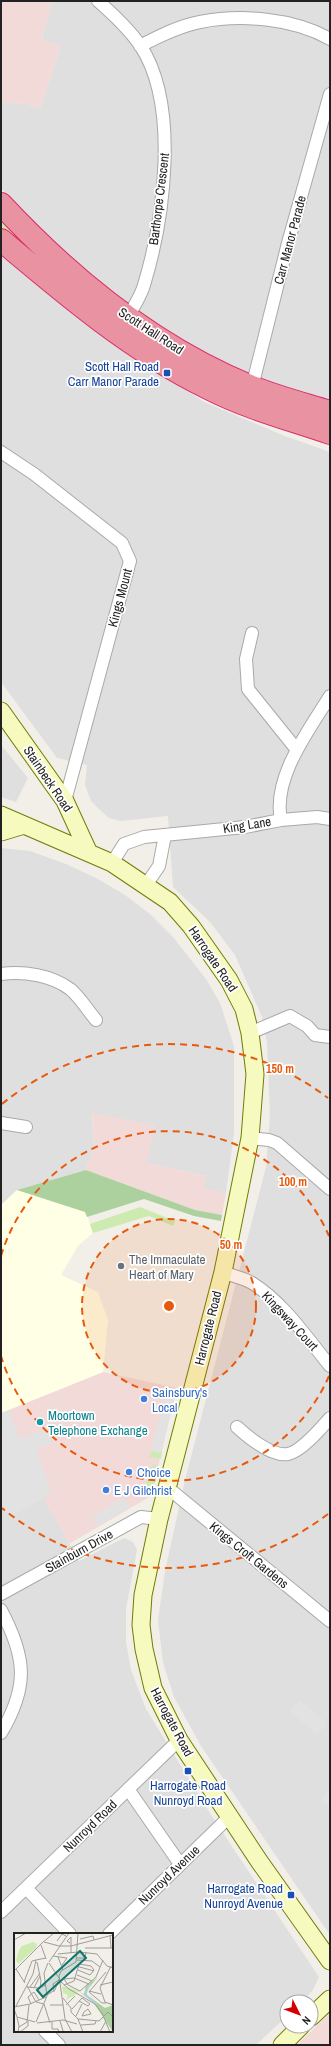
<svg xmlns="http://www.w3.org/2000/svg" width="331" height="2046" viewBox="0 0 331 2046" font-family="'Archivo Narrow',sans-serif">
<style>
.residential{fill:#e0dfdf;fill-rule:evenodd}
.commercial{fill:#f2dad9}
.education{fill:#ffffe5}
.grass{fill:#cdebb0}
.forest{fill:#add19e}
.parking{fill:#e2e2e2}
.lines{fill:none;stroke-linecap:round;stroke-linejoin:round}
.street-casing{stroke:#a9a9a9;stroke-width:14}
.secondary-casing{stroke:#707d05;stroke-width:19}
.highway-casing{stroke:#dc2a67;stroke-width:24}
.street{stroke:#fff;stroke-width:12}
.secondary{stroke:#f7fabf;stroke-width:17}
.highway{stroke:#e892a2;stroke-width:22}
.ring{fill:none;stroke:#e8590c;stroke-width:2;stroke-dasharray:7 5}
.transit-dot{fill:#1a4fb4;stroke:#fff;stroke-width:1.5}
.worship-dot{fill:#6b7280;stroke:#fff;stroke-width:1.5}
.shop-dot{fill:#3f7fe0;stroke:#fff;stroke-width:1.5}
.culture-dot{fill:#0f9aa8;stroke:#fff;stroke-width:1.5}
.labels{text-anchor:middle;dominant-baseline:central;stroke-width:3.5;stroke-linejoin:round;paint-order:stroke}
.street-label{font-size:13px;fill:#222;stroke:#fff}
.transit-label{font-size:13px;fill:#164399;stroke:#fff;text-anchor:end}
.worship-label{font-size:13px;fill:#5b616d;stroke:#fff;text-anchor:start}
.shop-label{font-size:13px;fill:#366cbe;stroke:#fff;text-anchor:start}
.culture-label{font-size:13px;fill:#0d838f;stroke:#fff;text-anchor:start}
.inset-river{fill:none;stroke:#aad3df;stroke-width:2}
.inset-road{fill:none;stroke:#9f9d99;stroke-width:1}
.view{fill:#0f766e;fill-opacity:0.15;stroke:#0f766e;stroke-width:2}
.inset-edge{fill:none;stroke:#222;stroke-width:2}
.centre{fill:#e8590c;stroke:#fff;stroke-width:2}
.ring-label{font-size:12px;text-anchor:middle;font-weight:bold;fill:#e8590c;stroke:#fff;stroke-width:3.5;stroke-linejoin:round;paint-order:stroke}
</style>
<rect width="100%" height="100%" fill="#f2efe9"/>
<path class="residential" d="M52 1H330V401L284 389 202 354 146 317 91 275 33 223 1 188V102L28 104 40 108 61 46 42 40Z
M1 252 121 347 204 402 285 436 330 452V1935L201 1746 174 1697 163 1663 158 1620 165 1571 185 1480 266 1167 270 1114 267 1043 262 1017 235 955 210 922 173 887 168 816 121 821 109 818 100 810 91 801 85 785 87 765 57 758 1 682Z
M1 745 28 778 16 802 1 797Z
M1 848 30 851 66 864 98 879 125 895 150 914 173 937 206 979 220 1003 234 1046V1133L226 1193 203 1188 206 1176 147 1163 92 1114 94 1147 86 1170 17 1190 1 1205Z
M44 1498 79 1561 124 1538 133 1542 137 1550 126 1609V1642L131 1670 146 1709 213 1818 319 1977 313 1990 301 2002H287V2016L256 2045H1V1509L12 1515ZM15 1934H112V2031H15Z"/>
<path class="commercial" d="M1 1H52L42 40 61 46 40 108 28 104 1 102Z
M92 1113 155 1125 147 1163 206 1176 204 1188 226 1193 222 1215 195 1210 86 1170 94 1147Z
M103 1372 177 1388 151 1496 69 1544 44 1498 12 1515 1 1509V1413Z
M330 2013V2045H297Z"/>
<path class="education" d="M17 1190 86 1212 93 1233 78 1246 61 1275 98 1292 108 1320 103 1372 1 1413V1205Z"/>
<path class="grass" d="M1 216 28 242 53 273 1 229Z
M140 1207 175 1221 173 1226 149 1216 93 1233 90 1224Z
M159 1449 162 1452 161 1459 149 1457 152 1451Z
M153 1464 159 1466 152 1493 147 1496 143 1491Z"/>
<path class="forest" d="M86 1170 195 1210 222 1215 221 1221 194 1216 144 1199 87 1217 85 1212 17 1190Z"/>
<path class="parking" d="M165 1397 174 1400 160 1453 151 1450Z
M9 1410 19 1439 46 1429 52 1443 36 1449 51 1491 44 1498 12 1515 1 1509V1413Z
M124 1497 130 1507 99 1526 93 1516Z
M300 1700 327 1723 317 1735 290 1711Z
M330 1788V1807L321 1801Z"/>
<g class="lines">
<g class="street-casing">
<path id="street" d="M98 1C113 14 128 28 140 45 180 105 164 219 144 285 141 296 133 307 128 318
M140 46C159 36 179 26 200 22 241 14 293 18 330 39
M252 387 288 243 330 94
M1 452 34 474 122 543 130 561 65 801
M252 633 246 659 248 689 297 750
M281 820C272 778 309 730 330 696
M112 863 124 844 144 837 245 827 281 820 317 817 330 819
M146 885 159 866 165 835
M1 974C24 971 51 975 70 989 80 997 88 1011 96 1020
M250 1033 290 1016 307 1026 315 1035 330 1037
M1 1123 26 1127
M250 1138 269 1140 277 1143 330 1189
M223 1272C232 1276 244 1278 252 1283 284 1303 307 1338 330 1366
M237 1427C248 1437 272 1457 288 1454 301 1452 322 1427 330 1418
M168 1488 330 1621
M1 1594 141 1517 159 1519
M1 1610C26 1657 29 1686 1 1733
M128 1789 180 1864
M26 1888 70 1934
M1 1912 179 1740
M109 1934 229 1817
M45 2031 59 2045"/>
</g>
<g class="secondary-casing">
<path id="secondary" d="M1 711 65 801 88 851
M1 815 112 863 170 902 191 926 229 980 244 1009 250 1033 255 1074 250 1138 223 1272 159 1519 143 1595 141 1625 144 1649 153 1688 179 1740 259 1861 330 1961
M1 832 24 825
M311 2017 330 1999
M282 2045 301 2026"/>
</g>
<g class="highway-casing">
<path id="highway" d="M1 204C71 279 156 348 252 387 277 397 304 404 330 412
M1 240C65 294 132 351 208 388 247 408 289 419 330 433"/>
</g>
<use href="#street" class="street"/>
<use href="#secondary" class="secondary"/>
<use href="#highway" class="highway"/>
</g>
<circle cx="169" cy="1306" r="87" fill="#e8590c" fill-opacity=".12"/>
<g class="ring">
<circle cx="169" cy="1306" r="87"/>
<path d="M329 1376A175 175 0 0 1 1 1356M1 1256A175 175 0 0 1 329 1236"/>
<path d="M328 1514A262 262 0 0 1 2 1508M2 1104A262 262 0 0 1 328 1098"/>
</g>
<g class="transit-dot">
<rect x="163" y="369" width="8" height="8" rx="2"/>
<rect x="184" y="1767" width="8" height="8" rx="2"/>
<rect x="287" y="1891" width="8" height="8" rx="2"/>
</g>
<circle class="worship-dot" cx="121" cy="1266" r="4"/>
<g class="shop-dot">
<circle cx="144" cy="1399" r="4"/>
<circle cx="129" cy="1472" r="4"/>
<circle cx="106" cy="1490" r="4"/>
</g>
<circle class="culture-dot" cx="40" cy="1422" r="4"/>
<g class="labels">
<g class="street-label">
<text transform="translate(159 199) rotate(-83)">Barthorpe Crescent</text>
<text transform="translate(290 240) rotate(-75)">Carr Manor Parade</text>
<text transform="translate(151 331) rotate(33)">Scott Hall Road</text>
<text transform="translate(120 598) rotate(-75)">Kings Mount</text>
<text transform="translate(48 779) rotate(56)">Stainbeck Road</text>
<text transform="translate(247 825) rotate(-9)">King Lane</text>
<text transform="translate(213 959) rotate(56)">Harrogate Road</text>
<text transform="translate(290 1321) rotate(47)">Kingsway Court</text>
<text transform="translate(208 1328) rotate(-76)">Harrogate Road</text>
<text transform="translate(79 1551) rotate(-29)">Stainburn Drive</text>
<text transform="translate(249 1555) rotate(39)">Kings Croft Gardens</text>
<text transform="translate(172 1722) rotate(62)">Harrogate Road</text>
<text transform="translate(90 1826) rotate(-44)">Nunroyd Road</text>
<text transform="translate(169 1875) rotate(-44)">Nunroyd Avenue</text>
</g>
<g class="transit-label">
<text x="159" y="366">Scott Hall Road<tspan x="159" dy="15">Carr Manor Parade</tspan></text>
<text x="188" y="1785" text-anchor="middle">Harrogate Road<tspan x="188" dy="15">Nunroyd Road</tspan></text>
<text x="283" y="1888">Harrogate Road<tspan x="283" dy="15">Nunroyd Avenue</tspan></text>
</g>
<g class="worship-label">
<text x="129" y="1259">The Immaculate<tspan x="129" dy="15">Heart of Mary</tspan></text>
</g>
<g class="shop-label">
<text x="152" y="1392">Sainsbury's<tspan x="152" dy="15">Local</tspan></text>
<text x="137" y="1472">Choice</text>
<text x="114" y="1490">E J Gilchrist</text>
</g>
<g class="culture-label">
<text x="48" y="1415">Moortown<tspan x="48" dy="15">Telephone Exchange</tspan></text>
</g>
</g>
<g transform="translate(14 1933)">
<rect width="99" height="99" fill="#f2efe9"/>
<path d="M19 9 23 11 22 15 4 31 2 27 5 17 8 13ZM48 53 66 58 65 59 60 58 64 60 52 67 54 62 49 60Z" fill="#cdebb0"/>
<path d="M84 44 73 57V62L91 75 99 72V99L79 69 66 59 70 61 72 53Z" fill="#add19e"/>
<path class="inset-river" d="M75 52 71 62 83 71"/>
<path class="inset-road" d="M96 2 97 15M66 6 79 3 80 7M0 7 12 0M43 8 48 1 52 3M30 9 45 13H57L99 2M28 10 40 0M56 10 53 8 57 4V20M27 12 32 26M71 15H99M65 19 83 21 93 33 99 35M44 21 64 19M39 23 53 25 48 32M44 24 49 37M63 25H71L72 19M63 27 78 28 86 34M23 29 27 48 26 55M35 29 55 0M35 30 45 45M62 33 80 38M97 33 86 55 91 69 99 72M2 36 11 50M0 38 28 10M63 42 78 48M10 49 18 28 22 27M47 49 55 56 81 71 88 80 96 99M50 52 60 48 65 31 77 33 80 37 76 42 64 37M86 52 99 49M13 53 22 69 30 71 36 90M13 54 24 55 32 52M16 54 26 40M20 55 26 43M66 58 54 52 50 46 60 45 75 51M66 58 82 44 89 27M75 58 87 61M40 59 39 51 45 47M33 62 41 57 45 46M49 65 57 75V79L64 86 69 99M92 70H88L75 59 92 39M17 71 14 64 20 59 25 67M36 72H49M52 72 61 63M2 73 19 41 22 27 32 25M0 74 16 71 32 64M0 76 3 84 21 89M58 76 68 65 76 71 74 73 65 68M74 76 77 81 68 83 70 79ZM62 83 68 71M3 84 5 93 4 99M64 86 85 88 94 79 99 84M22 89 33 63 30 40 34 30M38 89V96H44L45 99M23 90 49 87 63 91M67 92 81 91 82 88M5 94 13 89 15 72M6 99 14 93V88M46 99 49 98 46 88M58 99 51 86 45 43 47 38 62 29 64 0M65 99H85M86 99 92 88"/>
<path class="view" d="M66 18 72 25 29 64 23 57Z"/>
<rect width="99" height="99" class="inset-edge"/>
</g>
<circle cx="169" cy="1306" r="6" class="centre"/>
<g class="ring-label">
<text x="280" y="1073">150 m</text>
<text x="293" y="1186">100 m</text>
<text x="231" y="1249">50 m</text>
</g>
<rect width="331" height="2046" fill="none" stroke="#222222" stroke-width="4"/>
<g transform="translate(299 2014) rotate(132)"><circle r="19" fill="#ffffff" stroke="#a7a7a7"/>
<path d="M0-3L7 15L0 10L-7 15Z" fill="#d40000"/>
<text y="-6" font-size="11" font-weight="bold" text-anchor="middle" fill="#222222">N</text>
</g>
</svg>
